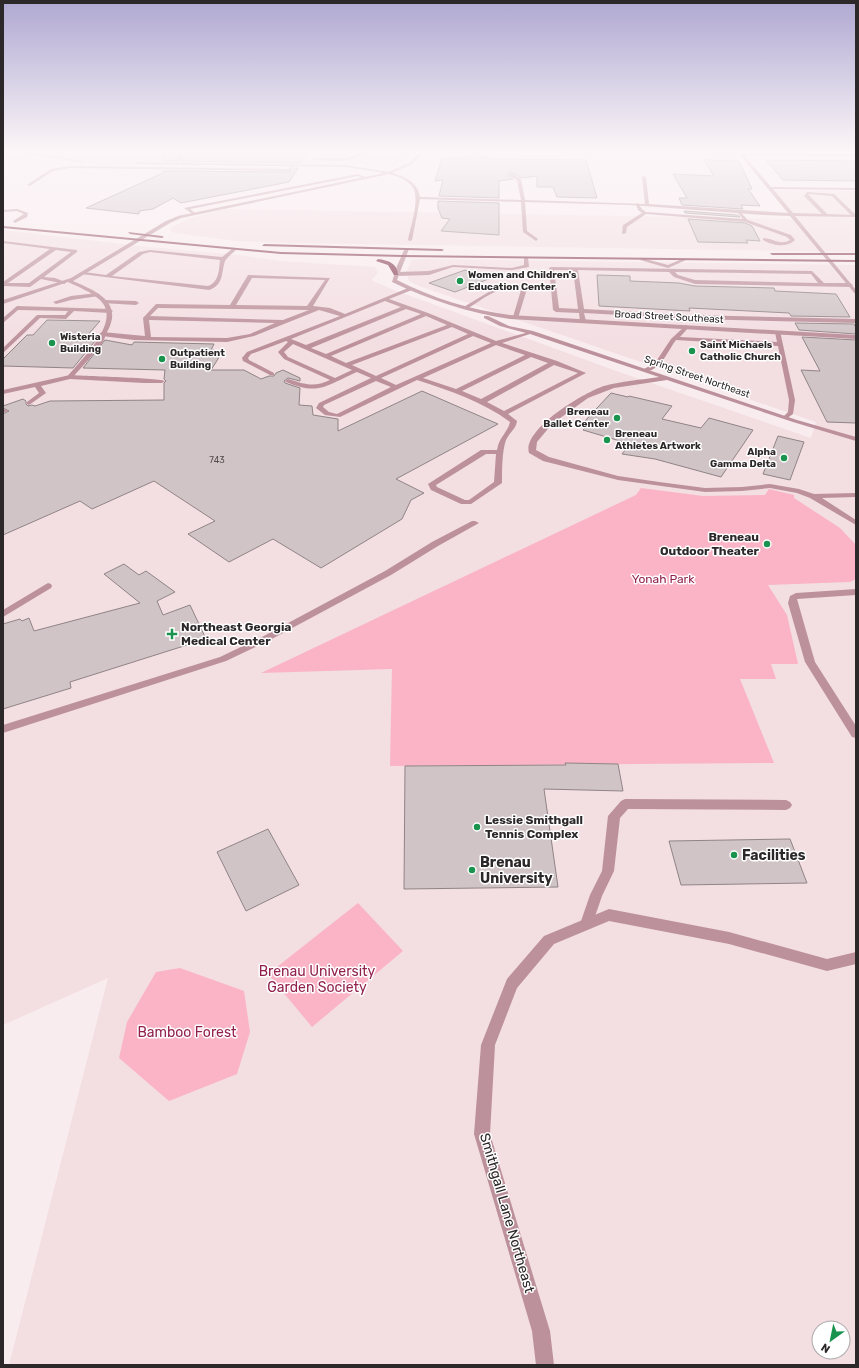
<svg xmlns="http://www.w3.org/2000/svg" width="859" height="1368" viewBox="0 0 859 1368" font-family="Rubik,sans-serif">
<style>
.built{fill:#f3dee2;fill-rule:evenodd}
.green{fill:#fab4c6}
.building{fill:#d0c4c6;stroke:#908486}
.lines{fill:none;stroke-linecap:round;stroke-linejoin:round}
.service{fill:#bc919b;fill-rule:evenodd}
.minor{fill:#bc919b;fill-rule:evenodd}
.primary{fill:#894056;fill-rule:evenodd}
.poi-dot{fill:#1a934f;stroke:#fff;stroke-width:1.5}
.labels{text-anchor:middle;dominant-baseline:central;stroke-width:3;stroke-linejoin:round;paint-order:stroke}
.far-number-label{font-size:9px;fill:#554e50}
.far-poi-label{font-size:10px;font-weight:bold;fill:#2c2728;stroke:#fff;text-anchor:start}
.far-street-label{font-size:10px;fill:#2c2728;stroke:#fff}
.poi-label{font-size:12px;font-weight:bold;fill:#2c2728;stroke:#fff;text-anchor:start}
.park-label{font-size:12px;fill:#91214c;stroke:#fff}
.near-poi-label{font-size:14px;font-weight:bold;fill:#2c2728;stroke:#fff;text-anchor:start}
.near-park-label{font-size:14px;fill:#91214c;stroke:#fff}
.near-street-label{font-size:14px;fill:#2c2728;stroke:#fff}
</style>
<rect width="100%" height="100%" fill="#f9ecef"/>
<path class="built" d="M411 153 407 159 402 163 386 169 360 164 301 163 143 161 123 165 74 163 55 160 3 162 4 153Z
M769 190 856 191V252L290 243 236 241 175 233 170 231 172 227 188 219 225 209 794 219Z
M3 230 148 247 238 255 281 261 375 267 378 273 372 279 373 281 394 290 622 373 811 438 816 422 419 286 409 281 406 272 412 260 427 259 856 265V1365H9L108 978 3 1025ZM819 1328H843V1352H819Z"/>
<path class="green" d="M641 488 703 496 765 495 769 489 794 495V498L840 528 856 545V579L850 582 768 585 787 615 798 664H771L776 679H740L774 763 390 766 392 669 261 673 636 495Z
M358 903 403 951 312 1027 268 974Z
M180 968 244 991 250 1032 237 1074 169 1101 119 1058 127 1022 156 972Z"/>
<path class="building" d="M164 153H177L174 161H163Z
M184 153H307L301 163 181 161Z
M468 156 489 157V159L586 160 597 198 557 197 553 187H537V176L522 178 510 172 508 175 513 179 499 181V198L439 196 443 180 435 181 442 158H468Z
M704 160 739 161 752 189H748L760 206 741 205 743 209 682 205 679 198H687L673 174 714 176Z
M766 160 856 161V181L783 180Z
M295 168H298L289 182 181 203 173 198 153 209 139 211V214L86 208 163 173V171L290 172Z
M438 201 499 203V235L441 231 450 219 442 218 438 208Z
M684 211 737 215 740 217 685 213Z
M688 219 745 223 752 226 760 241 746 240 748 243 698 242Z
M465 270 491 278 455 292 429 283Z
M597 275 630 276V281L679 283 695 286 774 288 775 291 836 294 850 317 791 316 789 313 689 308 690 311 599 306Z
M47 320 100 321 86 337 96 340 73 368 3 366V359L27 335H33Z
M795 323 854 324 856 328V334L799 330Z
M802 337 856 340V423L827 422 801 370 820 371Z
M105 340 132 345 134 342 214 344 211 350 223 351 211 370H244L261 379 269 376H274L276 373 283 370 300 378V381L288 378 284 381 285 383 300 388 299 405 312 406 313 415 338 419V431L422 391 498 424 396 479 424 493 411 500 402 519 321 568 273 539 229 562 188 534 215 521 154 481 92 509 80 501 3 535V414L9 411 3 408V406L23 399 26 401V404L28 406 32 405 35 406 50 401 164 400V383L166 381 164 379 165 370 83 368Z
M611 393 628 397 629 396 672 406 662 419 701 428 709 418 753 430 721 477 655 459 622 454 630 444 583 430 590 423 584 422Z
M778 436 804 442 790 480 763 474Z
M124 564 139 575 146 571 175 592 157 601 163 615 190 605 206 639 70 682 71 688 3 709V624L20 619 22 621 29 618 34 631 140 603 104 574Z
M565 763 618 764 623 791 544 789 558 887 404 889 405 766 566 765Z
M268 829 299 885 246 911 217 852Z
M790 839 807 883 681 885 669 841Z"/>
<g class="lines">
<path class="service" d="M23 153H34L83 161 81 162Z
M179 153H183L177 165 175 164Z
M361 153H366C354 162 325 163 312 158H347Z
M292 164 295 165 290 171 70 168 53 171 30 186 27 185 51 169 70 166 289 169Z
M358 174 368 178 366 179 358 176 190 209 195 213 193 214 184 208Z
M807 192 834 194 856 215V217H853L832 196 808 194 828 215 824 216 804 196Z
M638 203 642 209 646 212 743 219 738 213 740 212 748 220 791 235 795 240C787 248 773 246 763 240V238C773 238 780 246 790 240L787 237 745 222 646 214 627 227 626 233 622 234 623 225 642 213 638 210 636 204Z
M17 209 28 213 27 217 15 223 13 221 24 214 17 211 3 212V210Z
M3 241 77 250V252L44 277 55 278 65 282V284L41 279 30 287 3 286V282L50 249 3 243ZM56 250 71 252 29 283H8Z
M232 249 236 250C233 253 227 257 225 261 221 273 224 285 209 290L81 274 84 272 106 275 139 252 150 250 222 257ZM150 252 220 260C219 270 219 282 208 286L112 276 143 254Z
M526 257 528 258 529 267 512 270 453 267 429 275 396 276 393 274 396 272 429 271 453 265 512 268 524 265V258Z
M642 258 668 265 682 259 686 260 668 268 640 260Z
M551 267 812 271 824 283H850L853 285 850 287 695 284 674 277 669 272 578 270 584 309 693 315 856 319V323L693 319 584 313 586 321 583 323 580 321 579 313 556 312 553 310 549 268ZM554 270H573L578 309 559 308ZM675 272 811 274 818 283 695 280 678 275Z
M248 275 330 278 313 306 330 308 345 314 408 288H412V290L389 299 428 313 496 341 533 331V333L502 343 557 361 586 373 508 414 517 421C516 429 509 433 506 440 502 451 502 470 502 483L471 504H461L431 490 428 484 481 450H497C499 437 508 432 510 422 482 401 450 391 417 380L340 417 325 415 316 408 319 403 371 378 357 372C327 385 319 396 286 382L285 381 288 379C304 384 314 388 330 380L284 359 278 352 288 342 286 341 251 354 248 358 249 360 274 373V375H270L243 361 242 358 247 352 340 316 319 310 254 336 227 342 134 340 102 336 99 334 102 332 145 336 143 318 156 304 230 305ZM252 278 325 280 307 306 236 305ZM385 301 401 307 306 345 291 339ZM158 308 309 310 283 320 150 316ZM406 309 421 314 326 354 311 348ZM426 316 447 325 346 363 331 356ZM149 320 275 323 250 334 227 338 151 337ZM452 327 468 334 376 376 352 365ZM473 336 491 343 396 385 381 378ZM293 344 352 370 335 378 288 357 284 352ZM496 345 525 355 456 389 423 378ZM531 357 548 363 481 399 462 391ZM554 365 578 373 504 411 487 402ZM376 381 391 387 337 414 329 412 323 407 324 405ZM486 454H496L494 482 469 500H465L437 487 436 485Z
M510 285H519L527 289 518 318 513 317 521 290C502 282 482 300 467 309L462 308 492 290Z
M97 293 100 295 99 296 71 300 56 304 53 302 71 296Z
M104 300 136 301 139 303 136 305 102 303V301Z
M17 306 110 309 113 311 110 313 74 311 66 319 40 318 3 353V348L37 315H65L68 311 18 310 3 323V318Z
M686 325 689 327 680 337 777 342 775 332 780 331 795 400 793 414 786 419 783 417 788 412 789 400 778 346 676 340C668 350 660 373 644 371V369L655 363 671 339Z
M70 375C83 376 161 378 165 381L162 383H144L70 379 41 386 46 393 29 405 27 404V402L39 393 35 387 3 394V390Z
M3 409 7 410 8 411 3 413Z
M472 521H475L479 523 438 546 391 575 268 641 226 661 3 733V725L220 657 262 637 385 571 432 542Z
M625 799 786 800 790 802 792 805 790 808 786 810 628 809 620 818 614 871 602 896 591 928 586 930 581 928 580 924 590 895 602 871 608 816 621 801Z"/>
<path class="minor" d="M419 153H423L412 164 392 173C405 177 418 182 420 197L521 200 517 180 509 175 510 173 521 179 525 200 645 204 642 177 644 176 646 177 649 204 788 213 740 155 695 153 856 154V156L744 155 771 187 856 188V190L773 189 793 213 856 215V217L795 216 856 290V295L790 216 763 215 630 205 525 202 527 231 538 239 536 241 523 232 521 202 420 199 412 240 410 241 408 240C410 227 422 196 411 185 406 179 396 176 389 174L181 218 170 223 73 281C96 291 124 302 107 332 105 335 105 338 104 340 98 350 80 369 72 378L67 377C80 360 123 322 100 300 91 292 79 287 68 282L3 304V300L71 278 166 221 178 216 384 173 346 167 135 164 134 162 346 165 389 172 410 162Z
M405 248 409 249 397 280C432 298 471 310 510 315L856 335V339L510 319C470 313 429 300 392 282L397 266Z
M484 316H488L509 326 533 331 797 420 856 437V441L793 422 667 380 614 388 588 398 552 424 537 442 536 450 549 457 618 476 659 482 705 488 742 487 770 484 799 489 814 494 856 493V497L822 498 856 520V525L810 498 797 493 770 488 742 491 705 492 618 480 543 461 529 453C522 429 585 392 604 386 622 381 641 380 659 377L530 334 500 326 484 318Z
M48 583 51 584 52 586 51 588 3 617V610Z
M856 589V595L797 599 815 662 856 726V738L852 737 805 662 788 603 790 596 796 593Z
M609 909 729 932 827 959 856 952V964L827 971 729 944 609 921 554 944 517 988 495 1045 490 1134 550 1331 554 1365H536L532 1331 474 1134 481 1045 507 979 544 936Z"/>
<path class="primary" d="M3 226 281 252 403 255 856 260V262L403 257 281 254 3 228Z
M128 232 162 236 164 237 162 238 130 234Z
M264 244 442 249 444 250 442 251 262 246Z
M770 253H856V255H772Z
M378 259C388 260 398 264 398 275H394L388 265 376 261Z"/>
</g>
<linearGradient id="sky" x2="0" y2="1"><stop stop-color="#afa8d2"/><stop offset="0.44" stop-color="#fcf6f8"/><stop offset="1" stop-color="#fcf6f8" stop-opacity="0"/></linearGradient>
<rect width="859" height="345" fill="url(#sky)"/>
<g class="poi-dot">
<circle cx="460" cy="281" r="4"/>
<circle cx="52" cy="343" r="4"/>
<circle cx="692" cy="351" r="4"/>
<circle cx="162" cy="359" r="4"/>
<circle cx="617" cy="418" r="4"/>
<circle cx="607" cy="440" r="4"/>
<circle cx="784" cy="458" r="4"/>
<circle cx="767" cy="544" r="4"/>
<path d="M170 628h4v4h4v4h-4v4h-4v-4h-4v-4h4z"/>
<circle cx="477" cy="827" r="4"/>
<circle cx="734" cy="855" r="4"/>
<circle cx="472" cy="870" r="4"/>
</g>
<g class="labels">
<g class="far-number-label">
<text x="217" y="460">743</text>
</g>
<g class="far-poi-label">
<text x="468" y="275">Women and Children's<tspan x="468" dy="12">Education Center</tspan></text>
<text x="60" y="337">Wisteria<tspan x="60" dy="12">Building</tspan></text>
<text x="700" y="345">Saint Michaels<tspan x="700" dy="12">Catholic Church</tspan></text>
<text x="170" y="353">Outpatient<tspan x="170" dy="12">Building</tspan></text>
<text x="609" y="412" text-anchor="end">Breneau<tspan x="609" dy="12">Ballet Center</tspan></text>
<text x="615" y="434">Breneau<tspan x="615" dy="12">Athletes Artwork</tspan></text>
<text x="776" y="452" text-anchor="end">Alpha<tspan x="776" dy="12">Gamma Delta</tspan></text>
</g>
<g class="far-street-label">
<text transform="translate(669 317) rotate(3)">Broad Street Southeast</text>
<text transform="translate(697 377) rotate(19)">Spring Street Northeast</text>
</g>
<g class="poi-label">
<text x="759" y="537" text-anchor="end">Breneau<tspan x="759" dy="14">Outdoor Theater</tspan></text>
<text x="181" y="627">Northeast Georgia<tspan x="181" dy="14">Medical Center</tspan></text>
<text x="485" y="820">Lessie Smithgall<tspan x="485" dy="14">Tennis Complex</tspan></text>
</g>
<g class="park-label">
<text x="663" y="579">Yonah Park</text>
</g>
<g class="near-poi-label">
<text x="742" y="855">Facilities</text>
<text x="480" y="862">Brenau<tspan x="480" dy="16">University</tspan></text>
</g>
<g class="near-park-label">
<text x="317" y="971">Brenau University<tspan x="317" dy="16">Garden Society</tspan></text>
<text x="187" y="1032">Bamboo Forest</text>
</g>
<g class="near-street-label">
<text transform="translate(507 1213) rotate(74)">Smithgall Lane Northeast</text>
</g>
</g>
<rect width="859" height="1368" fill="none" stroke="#2c2728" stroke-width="8"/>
<g transform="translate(831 1340) rotate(213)"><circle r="19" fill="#ffffff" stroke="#aba9a9"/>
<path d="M0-3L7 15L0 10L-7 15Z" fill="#1a934f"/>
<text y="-6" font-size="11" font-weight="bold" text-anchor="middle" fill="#2c2728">N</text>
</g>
</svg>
